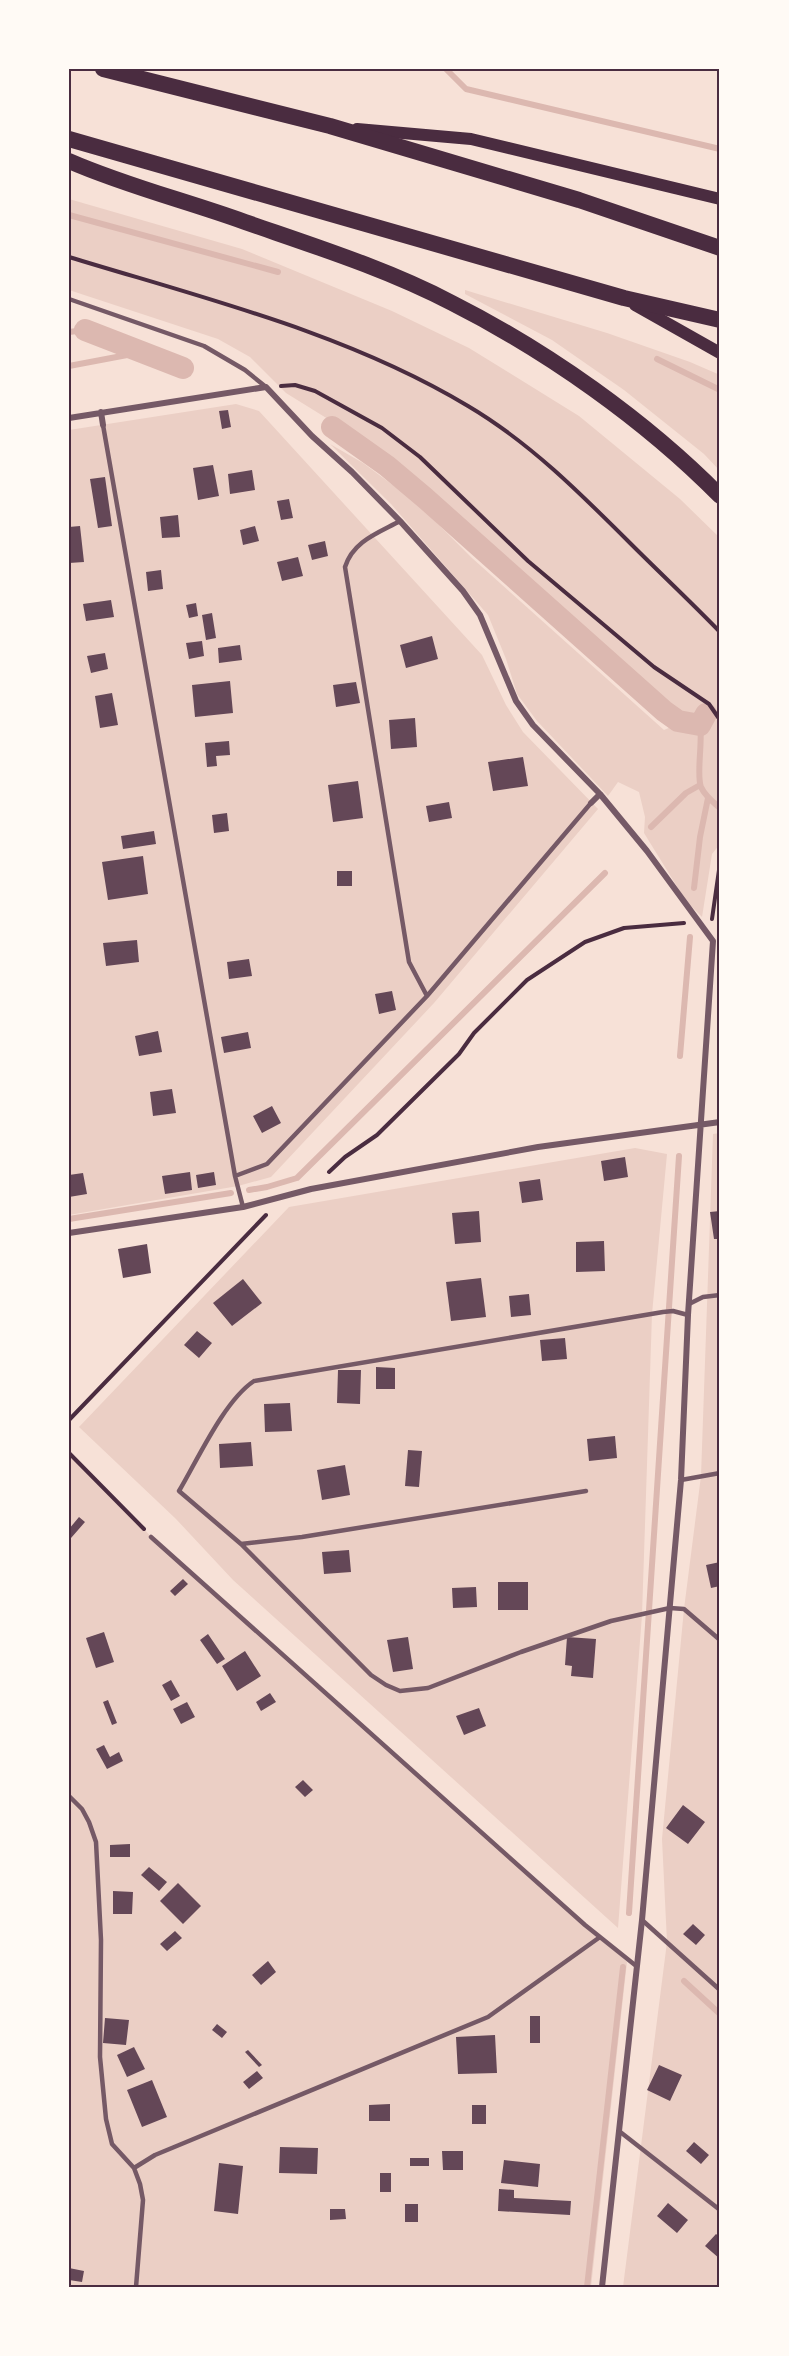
<svg xmlns="http://www.w3.org/2000/svg" width="789" height="2356" viewBox="0 0 789 2356" font-family="Barlow,sans-serif">
<style>
.green{fill:#ebcfc5}
.lines{fill:none;stroke-linecap:round;stroke-linejoin:round}
.stream{stroke:#dcb8b0;stroke-width:6}
.canal{stroke:#dcb8b0;stroke-width:22}
.building{fill:#644757}
.path{stroke:#4a2c40;stroke-width:4}
.service{stroke:#755966;stroke-width:4.5}
.minor{stroke:#755966;stroke-width:6}
.secondary{stroke:#4a2c40;stroke-width:12}
.motorway{stroke:#4a2c40;stroke-width:16}
.neatline{fill:none;stroke:#4a2c40;stroke-width:2}
</style>
<rect width="100%" height="100%" fill="#f7e1d7"/>
<path class="green" d="M69 199 242 249 392 311 469 348 579 416 680 499 720 538V844L712 854 702 917 686 901 644 833 645 817 639 792 618 782 608 796 537 721 517 694 506 659 488 615 391 504 330 444 363 463 417 503 472 558 664 730 683 722 386 455 286 393 250 357 218 339 69 290Z
M465 290 607 333 690 362 720 375V471L704 454 624 390 552 340 465 294Z
M236 404 259 411 482 655 506 705 523 732 598 809 434 1003 271 1177 238 1186 69 1215V430Z
M720 1133V2287H623L667 1942 662 1839 684 1609 701 1476 713 1134Z
M635 1148 667 1154 652 1314 642 1615 618 1928 233 1580 176 1519 79 1427 289 1207Z
M69 1453 134 1517 151 1537 627 1962 591 2287H69Z"/>
<g class="lines">
<path class="stream" d="M446 69 466 89 720 149
M69 215 278 272
M69 332 85 330
M657 359 720 390
M69 366 143 352
M700 725C703 742 696 775 701 787 705 796 713 802 720 808
M651 827 686 793 700 785
M694 888 700 837 708 798
M680 1056 690 937
M249 1190 267 1187 297 1178 605 873
M69 1219 231 1193
M629 1913 679 1156
M684 1981 720 2014
M587 2287 623 1967"/>
<path class="canal" d="M85 330 183 368
M332 427 387 466 425 498 664 711 678 721 700 725 706 714"/>
</g>
<path class="building" d="M228 410 231 427 222 429 219 411Z
M213 465 219 496 198 500 193 468Z
M252 470 255 490 230 494 228 474Z
M105 477 112 526 98 528 90 479Z
M289 499 293 518 281 520 277 501Z
M178 515 180 537 162 538 160 517Z
M80 526 84 562 69 563V527Z
M255 526 259 541 243 545 240 530Z
M325 541 328 556 312 560 308 545Z
M298 557 303 576 282 581 277 562Z
M161 570 163 589 148 591 146 572Z
M111 600 114 617 86 621 83 604Z
M196 603 198 616 189 618 186 605Z
M212 613 216 638 206 640 202 615Z
M432 636 438 659 406 668 400 645Z
M202 641 204 656 189 659 186 643Z
M240 645 242 660 219 663 218 648Z
M105 653 108 669 91 673 87 656Z
M230 681 233 713 195 717 192 685Z
M356 682 360 703 336 707 333 685Z
M112 693 118 725 100 728 95 696Z
M415 718 417 747 391 749 389 720Z
M229 741 230 755 216 756 217 766 207 767 205 743Z
M523 757 528 786 493 791 488 762Z
M358 781 363 818 333 822 328 785Z
M449 802 452 818 429 822 426 806Z
M227 813 229 831 214 833 212 815Z
M154 831 156 844 123 849 121 836Z
M143 856 148 894 108 900 102 862Z
M337 871H352V886H337Z
M137 940 139 962 106 966 103 943Z
M249 959 252 976 229 979 227 962Z
M392 991 396 1010 379 1014 375 994Z
M158 1031 162 1052 139 1056 135 1036Z
M248 1032 251 1048 224 1053 221 1037Z
M172 1089 176 1113 153 1116 150 1092Z
M272 1106 281 1123 262 1133 253 1116Z
M625 1157 628 1177 604 1181 601 1161Z
M190 1172 192 1190 165 1194 162 1176Z
M214 1172 216 1185 198 1188 196 1175Z
M83 1173 87 1194 69 1197V1175Z
M540 1179 543 1200 522 1203 519 1182Z
M479 1211 481 1242 455 1244 452 1213Z
M720 1211V1239H714L710 1212Z
M604 1241 605 1271 576 1272V1242Z
M147 1244 151 1273 123 1278 118 1249Z
M481 1278 486 1317 451 1321 446 1282Z
M243 1279 262 1303 232 1326 213 1303Z
M529 1294 531 1315 511 1317 509 1296Z
M197 1331 212 1343 199 1358 184 1345Z
M565 1338 567 1359 542 1361 540 1340Z
M376 1367 395 1368V1389H376Z
M338 1370H361L360 1404 337 1403Z
M290 1403 292 1431 265 1432 264 1404Z
M615 1436 617 1458 589 1461 587 1439Z
M251 1442 253 1466 220 1468 219 1444Z
M408 1450 422 1451 419 1487 405 1486Z
M345 1465 350 1495 322 1500 317 1470Z
M79 1517 85 1522 71 1538 69 1529Z
M349 1550 351 1572 324 1574 322 1552Z
M720 1562V1586L711 1588 706 1565Z
M183 1579 188 1584 175 1596 170 1591Z
M498 1582H528V1610H498Z
M476 1587 477 1607 453 1608 452 1588Z
M104 1632 114 1662 96 1668 86 1638Z
M208 1634 225 1659 217 1664 200 1640Z
M408 1637 413 1669 393 1672 387 1640Z
M567 1637 596 1639 593 1678 571 1676 572 1666 565 1665Z
M245 1651 261 1676 237 1691 222 1666Z
M171 1680 180 1696 171 1701 162 1685Z
M270 1693 276 1702 261 1711 256 1702Z
M108 1700 117 1723 112 1725 103 1702Z
M187 1702 195 1717 181 1724 173 1709Z
M479 1708 486 1726 464 1735 456 1716Z
M104 1745 110 1757 119 1752 123 1761 107 1769 96 1749Z
M303 1780 313 1790 305 1797 295 1787Z
M683 1805 705 1822 688 1844 666 1828Z
M130 1844V1857H110V1845Z
M149 1867 167 1882 159 1891 141 1875Z
M178 1883 201 1906 183 1924 160 1901Z
M113 1891 133 1892 132 1914H113Z
M693 1924 705 1935 696 1945 683 1934Z
M175 1931 182 1938 167 1951 160 1944Z
M268 1961 276 1972 261 1985 252 1975Z
M530 2016H540V2043H530Z
M105 2018 129 2020 126 2045 103 2043Z
M217 2024 227 2032 222 2038 212 2030Z
M495 2035 497 2073 458 2074 456 2037Z
M134 2047 145 2069 127 2077 117 2055Z
M248 2050 262 2065 259 2067 245 2052Z
M659 2065 682 2075 670 2101 647 2090Z
M257 2071 263 2078 249 2089 243 2082Z
M152 2080 167 2117 142 2127 127 2090Z
M390 2104V2121H369V2105Z
M472 2105H486V2124H472Z
M694 2142 709 2155 701 2164 686 2151Z
M280 2147 318 2148 317 2174 279 2173Z
M442 2151H463V2170H443Z
M410 2158H429V2166H410Z
M504 2160 540 2164 538 2187 501 2183Z
M219 2163 243 2166 238 2214 214 2211Z
M380 2173H391V2192H380Z
M499 2189 514 2190V2198L571 2201 570 2215 498 2211Z
M668 2203 688 2220 677 2233 657 2216Z
M405 2204H418V2222H405Z
M330 2209H345L346 2219 330 2220Z
M716 2234 720 2237V2259L705 2246Z
M69 2268 84 2271 82 2282 69 2280Z"/>
<g class="lines">
<path class="path" d="M69 257C203 298 347 333 468 406 529 442 580 493 630 543 660 573 691 602 720 632
M281 386 295 385 315 391 382 428 420 457 528 561 654 667 709 704 720 720
M712 919 720 863
M329 1172 345 1157 377 1135 459 1054 474 1033 527 980 585 942 624 928 684 923
M69 1420 266 1215
M69 1453 144 1529"/>
<path class="service" d="M69 299 204 346 245 370 266 387
M103 425 235 1176 243 1207
M400 521C378 533 353 541 345 567L409 962 427 996
M235 1176 267 1164 427 996 591 803
M689 1304 703 1297 720 1295
M688 1315 673 1311 663 1312 254 1381C224 1401 198 1459 179 1491L241 1544 371 1675 386 1685 400 1691 428 1688 521 1652 611 1621 670 1608 684 1609 720 1640
M681 1480 720 1473
M151 1537 585 1925 635 1965
M241 1544 302 1537 586 1491
M69 1796 82 1809 89 1822 96 1842 101 1940 100 2057 106 2119 112 2144 134 2168 140 2184 143 2200 136 2287
M642 1920 720 1990
M619 2131 720 2210
M134 2168 155 2155 488 2017 600 1937"/>
<path class="minor" d="M101 412 103 425
M69 418 266 387 312 436 352 472 400 521 463 591 480 615 516 701 533 725 600 794 647 851 713 941 688 1315 681 1480 642 1920 602 2287
M591 803 600 794
M69 1233 243 1207 311 1189 538 1147 720 1122"/>
<path class="secondary" d="M357 129 471 139 720 199
M635 305 720 353"/>
<path class="motorway" d="M103 69 330 126 579 200 720 248
M69 139 624 298 720 320
M69 161C126 186 187 201 245 222 314 246 387 269 452 303 547 351 645 420 720 496"/>
</g>
<rect width="789" height="2356" fill="none" stroke="#fffaf5" stroke-width="141"/>
<rect x="70" y="70" width="648" height="2216" class="neatline"/>
</svg>
